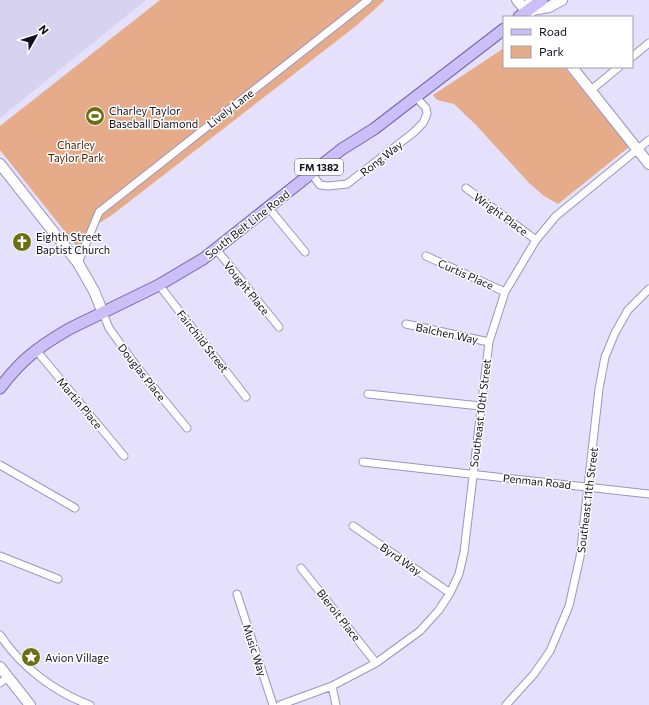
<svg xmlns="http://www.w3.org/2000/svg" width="649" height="705" viewBox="0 0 649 705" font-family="Commissioner,sans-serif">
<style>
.built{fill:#d6d2f0}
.green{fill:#e6ac8a}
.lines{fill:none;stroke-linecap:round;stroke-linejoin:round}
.street-casing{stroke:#9b95be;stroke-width:9}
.secondary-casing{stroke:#9b95be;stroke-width:12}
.primary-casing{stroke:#7366a8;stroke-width:13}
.street{stroke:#fff;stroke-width:7}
.secondary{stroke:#fff;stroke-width:10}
.primary{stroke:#cabff7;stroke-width:11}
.labels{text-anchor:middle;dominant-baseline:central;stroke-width:3;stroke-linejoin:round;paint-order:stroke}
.shield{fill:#fff;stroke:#5a5862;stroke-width:1}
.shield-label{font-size:10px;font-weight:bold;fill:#13101f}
.street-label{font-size:11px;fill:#13101f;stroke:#fff}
.poi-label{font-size:11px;fill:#13101f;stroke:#fff;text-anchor:start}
.park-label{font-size:11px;fill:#481e00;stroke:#fff}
</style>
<rect width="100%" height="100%" fill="#e5e1fc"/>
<path class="built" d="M0 0H146L0 118Z"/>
<path class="green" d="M160 0H385L356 26 112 215 88 230 84 242 78 248 0 150V126Z
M504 48V67H564L629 147 558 204 544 196 529 183 476 125 454 104 437 100 433 95Z"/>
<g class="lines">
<g class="street-casing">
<path id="street" d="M632 57 649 43
M591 90 619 67
M311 173 320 185 328 186 347 184 413 133 423 123 427 114 426 108 416 97
M466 188 536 240
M268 207 305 252
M216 249 279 327
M426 256 505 292
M78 263 99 212 368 0
M159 285 246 397
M103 313 109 328 137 367 187 428
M406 324 489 342
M36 350 124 456
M368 394 480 406
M363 462 649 494
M0 465 75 508
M353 526 450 593
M0 556 58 579
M301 568 376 663
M237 594 273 705
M0 635C20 666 56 693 90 705
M0 683 8 677
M332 686 336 705
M280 705 332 686 376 663 420 631 439 610 450 593 459 574 464 552 489 342 505 292 536 240 556 216 649 140
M506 705 534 674 550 651 569 606 580 557 599 389 605 357 615 333 628 310 649 289"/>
</g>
<g class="secondary-casing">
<path id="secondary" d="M517 0 530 15
M526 11 549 7 562 0
M526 11 531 0
M572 67 649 164
M0 164 78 263 94 291 103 313
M0 667 30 705"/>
</g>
<g class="primary-casing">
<path id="primary" d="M519 17 542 0
M0 388C21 360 38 347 69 329L159 285 203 259 342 149 374 129 504 29"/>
</g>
<use href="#street" class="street"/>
<use href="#secondary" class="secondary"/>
<use href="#primary" class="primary"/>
</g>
<defs>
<g id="stadium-disc" transform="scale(1)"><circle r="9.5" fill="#6b6e11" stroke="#fff"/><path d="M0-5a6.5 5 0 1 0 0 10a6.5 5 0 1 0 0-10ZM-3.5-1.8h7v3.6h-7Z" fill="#fff"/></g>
<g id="church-disc" transform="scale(1)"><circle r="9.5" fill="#6b6e11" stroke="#fff"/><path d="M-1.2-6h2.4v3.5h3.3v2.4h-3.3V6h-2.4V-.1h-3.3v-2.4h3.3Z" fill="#fff"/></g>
<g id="sight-disc" transform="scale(1)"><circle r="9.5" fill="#6b6e11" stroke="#fff"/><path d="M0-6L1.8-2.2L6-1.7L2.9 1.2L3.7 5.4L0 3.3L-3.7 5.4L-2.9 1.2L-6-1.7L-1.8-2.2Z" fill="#fff"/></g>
</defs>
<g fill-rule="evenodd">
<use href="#stadium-disc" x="95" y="116"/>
<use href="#church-disc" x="22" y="242"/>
<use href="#sight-disc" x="31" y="657"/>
</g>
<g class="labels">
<rect class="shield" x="295" y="159" width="48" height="16" rx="3"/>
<g class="shield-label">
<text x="319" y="167">FM 1382</text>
</g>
<g class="street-label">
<text transform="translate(230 108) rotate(-38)">Lively Lane</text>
<text transform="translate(381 158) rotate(-38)">Rong Way</text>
<text transform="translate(501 214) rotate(36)">Wright Place</text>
<text transform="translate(247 224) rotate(-38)">South Belt Line Road</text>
<text transform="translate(466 274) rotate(24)">Curtis Place</text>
<text transform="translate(247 288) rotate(51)">Vought Place</text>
<text transform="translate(447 333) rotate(12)">Balchen Way</text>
<text transform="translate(203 341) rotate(52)">Fairchild Street</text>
<text transform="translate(142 372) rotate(52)">Douglas Place</text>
<text transform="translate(80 403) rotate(50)">Martin Place</text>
<text transform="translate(480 413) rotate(-83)">Southeast 10th Street</text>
<text transform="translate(537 481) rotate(6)">Penman Road</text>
<text transform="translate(587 500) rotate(-83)">Southeast 11th Street</text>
<text transform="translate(401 559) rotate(35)">Byrd Way</text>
<text transform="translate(339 615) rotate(52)">Bleroit Place</text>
<text transform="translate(255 650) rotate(72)">Music Way</text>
</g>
<g class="poi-label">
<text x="109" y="110">Charley Taylor<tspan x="109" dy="13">Baseball Diamond</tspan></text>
<text x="36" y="236">Eighth Street<tspan x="36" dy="13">Baptist Church</tspan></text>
<text x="45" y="657">Avion Village</text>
</g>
<g class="park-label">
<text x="76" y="144">Charley<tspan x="76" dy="13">Taylor Park</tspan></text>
</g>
</g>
<rect x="503" y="16" width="130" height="52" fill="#ffffff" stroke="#a19fa5"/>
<rect x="511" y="29" width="20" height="6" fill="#cabff7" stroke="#a19fa5"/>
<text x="539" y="36" font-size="12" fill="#13101f">Road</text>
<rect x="511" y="46" width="20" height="12" fill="#e6ac8a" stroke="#a19fa5"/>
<text x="539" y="56" font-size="12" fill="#13101f">Park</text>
<g transform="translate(36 36) rotate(51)" stroke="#ffffff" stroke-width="3" paint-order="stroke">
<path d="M0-3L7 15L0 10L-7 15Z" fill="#13101f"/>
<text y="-6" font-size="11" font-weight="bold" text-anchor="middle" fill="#13101f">N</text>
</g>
</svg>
